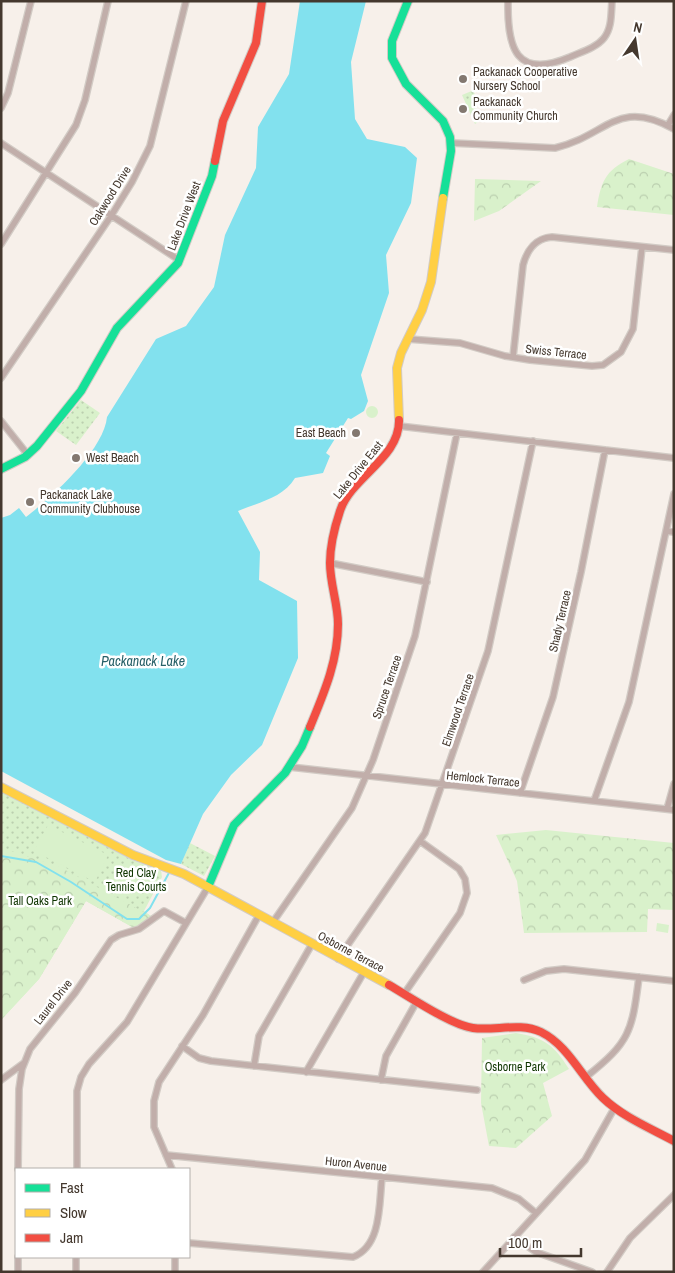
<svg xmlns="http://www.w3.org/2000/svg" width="675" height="1273" viewBox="0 0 675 1273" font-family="'Archivo Narrow',sans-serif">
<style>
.grass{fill:url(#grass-dots)}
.forest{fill:url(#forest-crowns)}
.garden{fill:#d9f1cb}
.water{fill:#82e1ee}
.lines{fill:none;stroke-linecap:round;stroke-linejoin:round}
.stream{stroke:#82e1ee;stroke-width:2}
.street-casing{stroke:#d2cbc5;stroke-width:8}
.fast-casing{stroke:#d2cbc5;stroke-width:10}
.slow-casing{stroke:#d2cbc5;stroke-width:10}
.jam-casing{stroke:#d2cbc5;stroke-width:10}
.street{stroke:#c1aeaa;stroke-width:5.5}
.fast{stroke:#16e098;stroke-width:8}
.slow{stroke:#ffcf43;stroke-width:8}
.jam{stroke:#f24e42;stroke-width:8}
.poi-dot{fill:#837870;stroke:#fff;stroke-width:2}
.labels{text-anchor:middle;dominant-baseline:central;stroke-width:5;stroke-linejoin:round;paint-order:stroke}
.poi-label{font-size:12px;fill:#44382e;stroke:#fff;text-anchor:start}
.street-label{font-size:12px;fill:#44382e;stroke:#fff}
.park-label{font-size:12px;fill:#0f3500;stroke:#fff}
.water-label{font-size:14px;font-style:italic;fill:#276068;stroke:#fff}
</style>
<defs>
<pattern id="grass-dots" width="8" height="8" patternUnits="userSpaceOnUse" patternTransform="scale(1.25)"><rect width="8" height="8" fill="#d9f1cb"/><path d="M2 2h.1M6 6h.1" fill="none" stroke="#bbcfaf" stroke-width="1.8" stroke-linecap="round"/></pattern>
<pattern id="forest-crowns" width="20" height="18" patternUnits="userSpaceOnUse" patternTransform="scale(1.25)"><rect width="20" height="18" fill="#d9f1cb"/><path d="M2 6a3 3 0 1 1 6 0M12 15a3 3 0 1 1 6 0" fill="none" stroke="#bbcfaf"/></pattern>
</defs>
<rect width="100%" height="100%" fill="#f7f0ea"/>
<path class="grass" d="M474 90 478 122 475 124 462 95Z
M81 400 100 413 76 445 56 431Z
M1 792 132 860 161 871 162 877 144 911 151 916 134 928 86 901 39 979 1 1020Z
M190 843 215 856 204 876 181 864Z"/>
<path class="forest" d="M629 159 674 174V215L597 207C601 182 605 171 629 159Z
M475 179 541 181 499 211 474 221Z
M546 830 674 843V910L648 909 647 932 524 933 517 881 496 835Z
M1 848 58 866 151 916 134 928 86 901 39 979 1 1020Z
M516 1033C545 1038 554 1045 569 1069L543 1083 552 1116 516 1148 489 1146 481 1103 482 1038Z"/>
<path class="garden" d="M366 412a6 6 0 1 1 12 0a6 6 0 1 1-12 0Z
M48 825 108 855 95 882 34 851Z
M127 863 135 867 126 884 118 880Z
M138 868 145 872 137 889 129 885Z
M148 874 156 878 147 895 140 891Z
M657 923 669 925 668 933 656 931Z"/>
<path class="water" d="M300 1H366L351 62 355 119 367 139 405 147 417 158 411 203 386 255 389 293 361 375 368 401 364 411 351 419 348 418 326 453 330 456 323 473 295 478C283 498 259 502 238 511L260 552 259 580 297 601 298 658 262 745 231 775 203 814 181 864 166 860 1 771V518L10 515 19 508 26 517C52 497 104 450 107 417L156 339 186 326 214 287 225 235 256 168 258 127 289 74Z"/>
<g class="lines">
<path class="stream" d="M1 856 36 862 71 882 127 919H139L150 908 170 871"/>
<g class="street-casing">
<path id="street" d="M508 1C507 48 516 80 570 57 581 52 596 48 604 38 612 28 611 14 612 1
M1 108 8 93 31 1
M668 125 674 115
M1 143 179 260
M451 143 555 148C607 136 617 97 674 129
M1 244 76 125 85 100 108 1
M408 339 460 343 505 356 530 360 592 366 603 365 621 352 633 329 642 247
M513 357 523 265C527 250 536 238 552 237L674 250
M1 378 111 216 132 182 150 146 186 1
M1 421 28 455
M399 426 674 458
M666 531 674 532
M330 563 427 582
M290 767 674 810
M520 793 553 697 581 572 605 450
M594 801 629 702 674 494
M667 809 674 784
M273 922 352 808 373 760 415 636 457 433
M338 959 425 833 488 651 533 441
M524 980 546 971 564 969 674 981
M404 994 460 913 467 893 465 879 459 869 420 841
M182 1046 199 1058 211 1061 477 1090
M254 1066 259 1036 312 944
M306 1072 364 972
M586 1077C630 1042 632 1032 639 977
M1 1080 24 1063
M381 1080 386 1056 417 1001
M166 1155 492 1188 519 1199 536 1213
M18 1169 19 1089 22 1069 30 1049 75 993 111 940 119 935 139 929 164 911 186 923
M77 1169V1091L81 1077 89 1064 127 1022 208 887
M172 1169 154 1127V1101L159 1082 203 1015 259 915
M514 1237 536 1252 592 1272
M189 1243 353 1257C382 1246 379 1203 382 1177
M18 1272V1257
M76 1272V1257
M175 1272V1257
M483 1272 585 1160 615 1107
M607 1272 630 1238 674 1195"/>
</g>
<g class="fast-casing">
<path id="fast" d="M408 1 392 41V58L406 84 443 121 450 137 451 151 443 198
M1 469 25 457 37 446 81 391 117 328 178 263 212 176 215 161
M208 887 234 825 285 773 302 746 310 727"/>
</g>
<g class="slow-casing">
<path id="slow" d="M399 420 397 368 401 353 422 310 431 282 443 198
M1 787 133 855 184 874 389 985"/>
</g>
<g class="jam-casing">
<path id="jam" d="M215 161 223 121 256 43 262 1
M310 727C324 693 338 661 338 624 338 604 330 584 330 563 330 548 335 526 340 511 351 477 400 458 399 420
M389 985C410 997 451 1025 473 1028 495 1031 520 1022 541 1032 569 1046 581 1077 603 1098 623 1117 650 1128 674 1141"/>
</g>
<use href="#street" class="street"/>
<use href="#fast" class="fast"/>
<use href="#slow" class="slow"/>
<use href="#jam" class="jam"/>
</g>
<g class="poi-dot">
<circle cx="463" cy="79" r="5"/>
<circle cx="463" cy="109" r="5"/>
<circle cx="356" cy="433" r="5"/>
<circle cx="76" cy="458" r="5"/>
<circle cx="30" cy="502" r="5"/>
</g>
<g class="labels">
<g class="poi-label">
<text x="473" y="72">Packanack Cooperative<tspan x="473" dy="14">Nursery School</tspan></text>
<text x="473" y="102">Packanack<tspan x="473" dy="14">Community Church</tspan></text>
<text x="346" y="433" text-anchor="end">East Beach</text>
<text x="86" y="458">West Beach</text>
<text x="40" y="495">Packanack Lake<tspan x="40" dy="14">Community Clubhouse</tspan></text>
</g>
<g class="street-label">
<text transform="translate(110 196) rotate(-58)">Oakwood Drive</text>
<text transform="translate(184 216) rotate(-69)">Lake Drive West</text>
<text transform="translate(556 352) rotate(6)">Swiss Terrace</text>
<text transform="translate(358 470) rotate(-51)">Lake Drive East</text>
<text transform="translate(560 621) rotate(-77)">Shady Terrace</text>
<text transform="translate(387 687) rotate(-71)">Spruce Terrace</text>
<text transform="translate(458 710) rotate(-71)">Elmwood Terrace</text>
<text transform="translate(483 779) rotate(6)">Hemlock Terrace</text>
<text transform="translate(351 952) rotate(28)">Osborne Terrace</text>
<text transform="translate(53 1002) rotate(-52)">Laurel Drive</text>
<text transform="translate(356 1164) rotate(6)">Huron Avenue</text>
</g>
<g class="park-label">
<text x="136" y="873">Red Clay<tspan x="136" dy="14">Tennis Courts</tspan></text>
<text x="40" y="901">Tall Oaks Park</text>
<text x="515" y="1067">Osborne Park</text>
</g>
<g class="water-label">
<text x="143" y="661">Packanack Lake</text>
</g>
</g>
<rect width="675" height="1273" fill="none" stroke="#44382e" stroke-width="5"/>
<rect x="15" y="1168" width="175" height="90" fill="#ffffff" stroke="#b4afab"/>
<rect x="25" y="1184" width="25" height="8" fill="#16e098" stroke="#b4afab"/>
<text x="60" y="1193" font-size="15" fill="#44382e">Fast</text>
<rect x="25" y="1209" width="25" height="8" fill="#ffcf43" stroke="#b4afab"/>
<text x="60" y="1218" font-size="15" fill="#44382e">Slow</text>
<rect x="25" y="1234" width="25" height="8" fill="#f24e42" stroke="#b4afab"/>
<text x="60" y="1243" font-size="15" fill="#44382e">Jam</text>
<g transform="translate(635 40) rotate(13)" stroke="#ffffff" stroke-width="4" paint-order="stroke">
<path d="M0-4L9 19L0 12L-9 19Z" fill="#44382e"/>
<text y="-8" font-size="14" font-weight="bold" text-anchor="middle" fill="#44382e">N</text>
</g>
<path d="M500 1248v8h81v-8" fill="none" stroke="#44382e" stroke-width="2.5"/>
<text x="508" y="1248" font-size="15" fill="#44382e" stroke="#ffffff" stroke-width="4" paint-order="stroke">100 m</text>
</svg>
